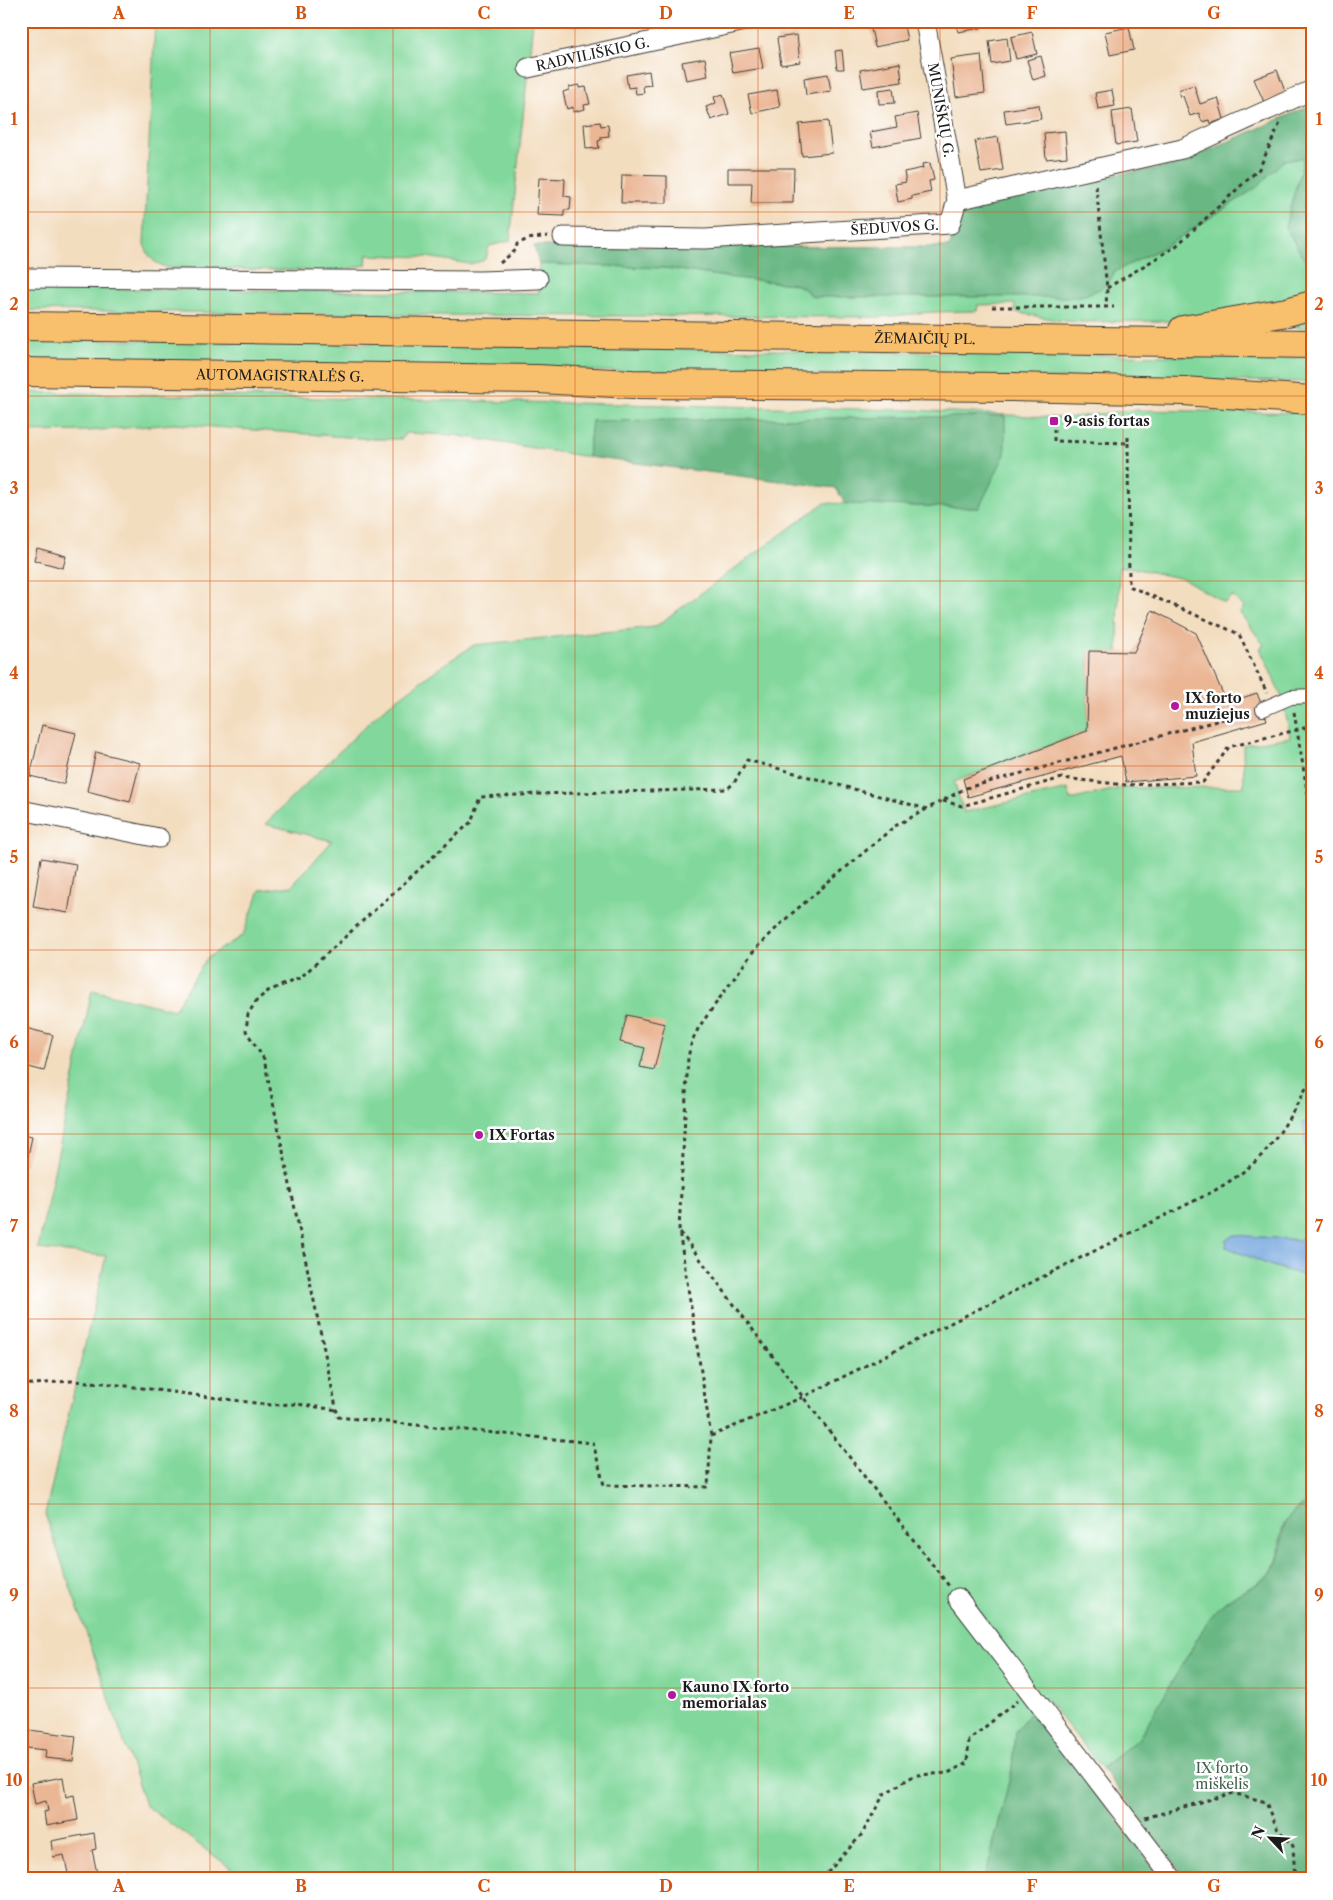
<svg xmlns="http://www.w3.org/2000/svg" width="1333" height="1900" viewBox="0 0 1333 1900" font-family="'Libre Caslon Text',serif">
<style>
.green{fill:#82d89c;stroke:#4f7a5c;fill-rule:evenodd}
.forest{fill:#69b884;stroke:#426a50}
.water{fill:#71a4dd;stroke:#46607c}
.building{fill:#eab694}
.lines{fill:none;stroke-linecap:round;stroke-linejoin:round}
.pedestrian-casing{stroke:#3c3934;stroke-width:16}
.minor-casing{stroke:#3c3934;stroke-width:21}
.trunk-casing{stroke:#3c3934;stroke-width:30}
.path{stroke:#3c3934;stroke-width:3;stroke-dasharray:4 4;stroke-linecap:butt}
.pedestrian{stroke:#fff;stroke-width:14}
.minor{stroke:#fff;stroke-width:19}
.trunk{stroke:#f8bf6c;stroke-width:28}
.grid{fill:none;stroke:#d4530e;stroke-width:1;stroke-opacity:0.55}
.poi-dot{fill:#b5179e;stroke:#fff;stroke-width:2}
.labels{text-anchor:middle;dominant-baseline:central;stroke-width:5;stroke-linejoin:round;paint-order:stroke}
.street-label{font-size:14px;fill:#1c1c1c;stroke:#fff}
.poi-label{font-size:14px;font-weight:bold;fill:#1c1c1c;stroke:#fff;text-anchor:start}
.park-label{font-size:14px;fill:#405e49;stroke:#fff}
.neatline{fill:none;stroke:#d4530e;stroke-width:2}
.grid-label{font-size:16px;text-anchor:middle;font-weight:bold;fill:#d4530e}
</style>
<rect width="100%" height="100%" fill="#fff"/>
<filter id="ink" filterUnits="userSpaceOnUse"><feTurbulence type="fractalNoise" baseFrequency=".02" numOctaves="2"/><feDisplacementMap in="SourceGraphic" scale="10" xChannelSelector="R" yChannelSelector="G"/><feConvolveMatrix kernelMatrix="1 2 1 2 8 2 1 2 1" color-interpolation-filters="sRGB"/></filter>
<filter id="wash" filterUnits="userSpaceOnUse"><feTurbulence type="fractalNoise" baseFrequency=".0096" numOctaves="4" result="noise"/><feDisplacementMap in="SourceGraphic" scale="20" xChannelSelector="R" yChannelSelector="G"/><feGaussianBlur stdDeviation="1.12" result="paint"/><feColorMatrix in="noise" values="0 0 0 0 0 0 0 0 0 0 0 0 0 0 0 0 0 1.4 0 .05"/><feComposite in="paint" operator="in"/></filter>
<g filter="url(#wash)">
<rect width="100%" height="100%" fill="#f3ddbf"/>
<path class="green" d="M155 21H533L510 241 489 246 486 258 482 261 470 264 427 257 367 255 366 265 338 271 168 268C153 262 150 260 144 244Z
M1304 158 1285 227 1305 260 1312 262V298L1175 321 1079 322 1056 320 1015 312V304L978 305 977 311 932 312 882 317 410 315 21 310V288L539 293V264L665 268 726 277 794 284 802 287 813 297 1113 272 1168 245 1257 187 1284 160Z
M1312 311V327L1274 328Z
M21 339 1312 358V382L21 362Z
M21 392 914 410 1066 418 1132 410 1312 413V1119L1303 1123 1312 1186V1225L1300 1240 1234 1235 1269 1265 1312 1278V1504C1297 1504 1284 1519 1281 1534 1279 1545 1280 1557 1274 1567 1264 1585 1240 1590 1225 1602 1219 1607 1214 1614 1209 1619L1139 1738 1102 1768 1045 1698 1015 1732 1012 1769 985 1879H246L145 1805 119 1727 45 1514 106 1256 38 1249 92 990 174 1010 207 958 243 935 260 890 292 886 332 841 265 824 381 711 436 670 474 645 655 627 824 503 979 508 592 421 588 457 454 435 405 433 402 439H373L174 424 88 431 21 432ZM1119 567H1128L1184 579 1225 603 1232 596 1244 607 1240 613 1264 645 1260 648 1283 700 1290 737 1243 745 1244 787 1121 788 1070 800 1068 789 964 812 954 782 1087 731 1089 652H1118Z"/>
<path class="forest" d="M1312 105V262L1305 260 1285 227 1304 158 1284 160 1257 187 1168 245 1114 272C1109 289 1093 292 1078 297H813L802 287 794 284 726 277 665 268 539 264 534 246 949 247 970 197 1172 166Z
M1005 416V454L979 508 845 504 836 488 588 457 592 421Z
M1309 1504H1312V1879H1187L1102 1768 1139 1738 1209 1619C1214 1613 1219 1607 1225 1602 1241 1590 1265 1585 1275 1567 1287 1543 1273 1515 1309 1504Z
M1032 1709 1162 1879H985L1012 1769 1015 1732Z"/>
<path class="water" d="M1312 1119V1186H1311L1303 1123Z
M1312 1225V1278L1269 1265 1226 1247 1227 1240 1234 1235 1300 1240Z"/>
<g id="blocks">
<path class="building" d="M572 21H596V22L573 27Z
M884 21H903L907 40 875 47 870 24Z
M956 21H980L981 28 958 32Z
M1014 21H1031V23L1015 24Z
M1129 27 1134 50 1110 55 1105 32Z
M1032 32 1037 54 1016 59 1011 37Z
M797 35 800 62 781 65 777 38Z
M1007 38 1010 61 992 64 989 41Z
M759 48 763 68 733 73 729 53Z
M842 50 844 69H837L835 51Z
M981 55 985 93 956 97 951 59Z
M1041 56 1046 76 1033 80 1027 60Z
M705 58 708 76 686 80 682 62Z
M900 63 902 82 863 88 860 70Z
M1277 70 1286 94 1264 102 1254 79Z
M649 71 651 85 643 86 644 93 636 94 635 87 628 88 626 75Z
M828 74 831 91 806 95 804 78Z
M579 85V88L586 87 590 104 584 105 585 109 573 112V107L567 109 563 92 569 90V87Z
M1194 85 1200 104 1218 98 1224 119 1210 124 1209 120 1202 122 1199 113 1190 116 1183 96 1180 97 1178 90Z
M893 88 895 103 879 104 878 90Z
M777 90 780 107 752 113 748 95Z
M1112 90 1115 106 1098 109 1095 93Z
M723 94 729 114 711 120 706 107 716 103 714 97Z
M1039 105 1041 119 1006 124 1004 110Z
M1132 109 1137 142 1116 145 1112 112Z
M917 113 921 138 873 147 870 132 897 127 895 117Z
M828 121 832 153 802 156 799 124Z
M600 122 601 126 608 125 609 136 601 137V140L598 141 599 148 586 149 584 124Z
M1065 131 1067 157 1046 159 1044 133Z
M998 137 1003 170 981 173 975 141Z
M930 163 934 180 929 181 931 192 912 196V199L898 202 895 184 906 182 904 172 923 168 922 164Z
M728 168H794L793 203H751L752 183H728Z
M622 175 667 176V203H621Z
M539 178 565 179 564 196 571 197 570 210H564V216L537 215Z
M37 548 66 556 63 568 34 560Z
M1152 610 1196 633 1227 703 1257 693 1267 720 1192 742 1196 776 1126 782 1121 756 968 797 963 779 1087 731 1089 651 1134 652Z
M42 725 76 733 64 784 30 776Z
M96 752 140 763 130 802 87 791Z
M41 858 76 864 68 913 33 907Z
M627 1015 665 1024 654 1070 640 1067 645 1048 620 1042Z
M21 1027 53 1035 44 1071 21 1065Z
M21 1135 32 1137 26 1165 21 1164Z
M29 1730 76 1736 73 1761 45 1758 46 1750 27 1748Z
M63 1777 66 1797 74 1795 78 1820 46 1826 44 1812 48 1811 46 1801 35 1804 31 1783Z
M94 1833 96 1849 92 1850 97 1873 69 1878 64 1855 53 1857 51 1841Z"/>
</g>
</g>
<g filter="url(#ink)">
<use href="#blocks" fill-opacity="0" stroke="#3c3934" stroke-width="1"/>
<g class="lines">
<g class="pedestrian-casing">
<path id="pedestrian" d="M1263 709 1291 697 1312 696"/>
</g>
<g class="minor-casing">
<g id="minor">
<path id="s1" d="M528 68 745 21"/>
<path d="M957 200 1182 149 1312 90"/>
<path id="s2" d="M563 237 705 239 950 224 957 200 925 21"/>
<path d="M21 278 480 281 538 279"/>
<path d="M21 810 159 838"/>
<path d="M958 1598 1173 1879"/>
</g>
</g>
<g class="trunk-casing">
<g id="trunk">
<path id="s3" d="M21 326 1312 344"/>
<path d="M1183 330 1287 312 1312 305"/>
<path id="s4" d="M21 372 538 379 632 384 1010 387 1184 391 1312 400"/>
</g>
</g>
<path class="path" d="M1096 186 1107 288 1106 307
M500 263 516 250 517 244 528 239 548 236
M1107 288 1175 247 1259 169 1280 123
M992 307H1114
M1054 421V441L1128 443V435
M1128 443 1129 586 1239 634 1267 693
M1294 712 1307 790 1312 807
M943 801 962 806 1062 778 1126 785 1203 782 1229 747 1312 726
M927 809 747 760 734 783 727 789 539 794 480 797 471 822 300 978 268 991 257 1000 248 1014 246 1031 264 1059 338 1417 593 1443 604 1485 708 1487 711 1436 679 1230 688 1057 692 1041 699 1027 755 949 790 915 895 826 966 788 1250 712
M680 1232 803 1397 949 1586
M21 1385 71 1381 104 1383 271 1405 297 1404 337 1410
M711 1436 803 1397 1212 1192C1229 1182 1245 1172 1259 1158 1281 1136 1296 1105 1312 1078
M1145 1818 1233 1793 1266 1802 1275 1826 1293 1846 1295 1879
M822 1879 862 1834 884 1794 915 1775 948 1773 967 1763 969 1740 1017 1701"/>
<use href="#pedestrian" class="pedestrian"/>
<use href="#minor" class="minor"/>
<use href="#trunk" class="trunk"/>
</g>
</g>
<path class="grid" d="M210 21V1879M393 21V1879M575 21V1879M758 21V1879M940 21V1879M1123 21V1879M21 212H1312M21 396H1312M21 581H1312M21 766H1312M21 950H1312M21 1134H1312M21 1319H1312M21 1504H1312M21 1688H1312"/>
<g class="poi-dot">
<rect x="1049" y="416" width="10" height="10" rx="2.5"/>
<circle cx="1175" cy="706" r="5"/>
<circle cx="479" cy="1135" r="5"/>
<circle cx="672" cy="1695" r="5"/>
</g>
<g class="labels">
<g class="street-label">
<text stroke="none"><textPath href="#s1" startOffset="66">RADVILIŠKIO G.</textPath></text>
<text transform="translate(941 110) rotate(80)">MUNIŠKIŲ G.</text>
<text stroke="none"><textPath href="#s2" startOffset="332">ŠEDUVOS G.</textPath></text>
<text stroke="none"><textPath href="#s3" startOffset="904">ŽEMAIČIŲ PL.</textPath></text>
<text stroke="none"><textPath href="#s4" startOffset="259">AUTOMAGISTRALĖS G.</textPath></text>
</g>
<g class="poi-label">
<text x="1064" y="421">9-asis fortas</text>
<text x="1185" y="698">IX forto<tspan x="1185" dy="16">muziejus</tspan></text>
<text x="489" y="1135">IX Fortas</text>
<text x="682" y="1687">Kauno IX forto<tspan x="682" dy="16">memorialas</tspan></text>
</g>
<g class="park-label">
<text x="1222" y="1768">IX forto<tspan x="1222" dy="16">miškelis</tspan></text>
</g>
</g>
<rect width="1333" height="1900" fill="none" stroke="#fff" stroke-width="55"/>
<g transform="translate(1270 1838) rotate(295)" stroke="#ffffff" stroke-width="4" paint-order="stroke">
<path d="M0-4L9 19L0 12L-9 19Z" fill="#1c1c1c"/>
<text y="-8" font-size="14" font-weight="bold" text-anchor="middle" fill="#1c1c1c">N</text>
</g>
<rect x="28" y="28" width="1278" height="1844" class="neatline"/>
<g class="grid-label">
<text x="119" y="19">A</text>
<text x="301" y="19">B</text>
<text x="484" y="19">C</text>
<text x="666" y="19">D</text>
<text x="849" y="19">E</text>
<text x="1032" y="19">F</text>
<text x="1214" y="19">G</text>
<text x="14" y="125">1</text>
<text x="1319" y="125">1</text>
<text x="14" y="310">2</text>
<text x="1319" y="310">2</text>
<text x="14" y="494">3</text>
<text x="1319" y="494">3</text>
<text x="14" y="679">4</text>
<text x="1319" y="679">4</text>
<text x="14" y="863">5</text>
<text x="1319" y="863">5</text>
<text x="14" y="1048">6</text>
<text x="1319" y="1048">6</text>
<text x="14" y="1232">7</text>
<text x="1319" y="1232">7</text>
<text x="14" y="1417">8</text>
<text x="1319" y="1417">8</text>
<text x="14" y="1601">9</text>
<text x="1319" y="1601">9</text>
<text x="14" y="1786">10</text>
<text x="1319" y="1786">10</text>
<text x="119" y="1892">A</text>
<text x="301" y="1892">B</text>
<text x="484" y="1892">C</text>
<text x="666" y="1892">D</text>
<text x="849" y="1892">E</text>
<text x="1032" y="1892">F</text>
<text x="1214" y="1892">G</text>
</g>
</svg>
